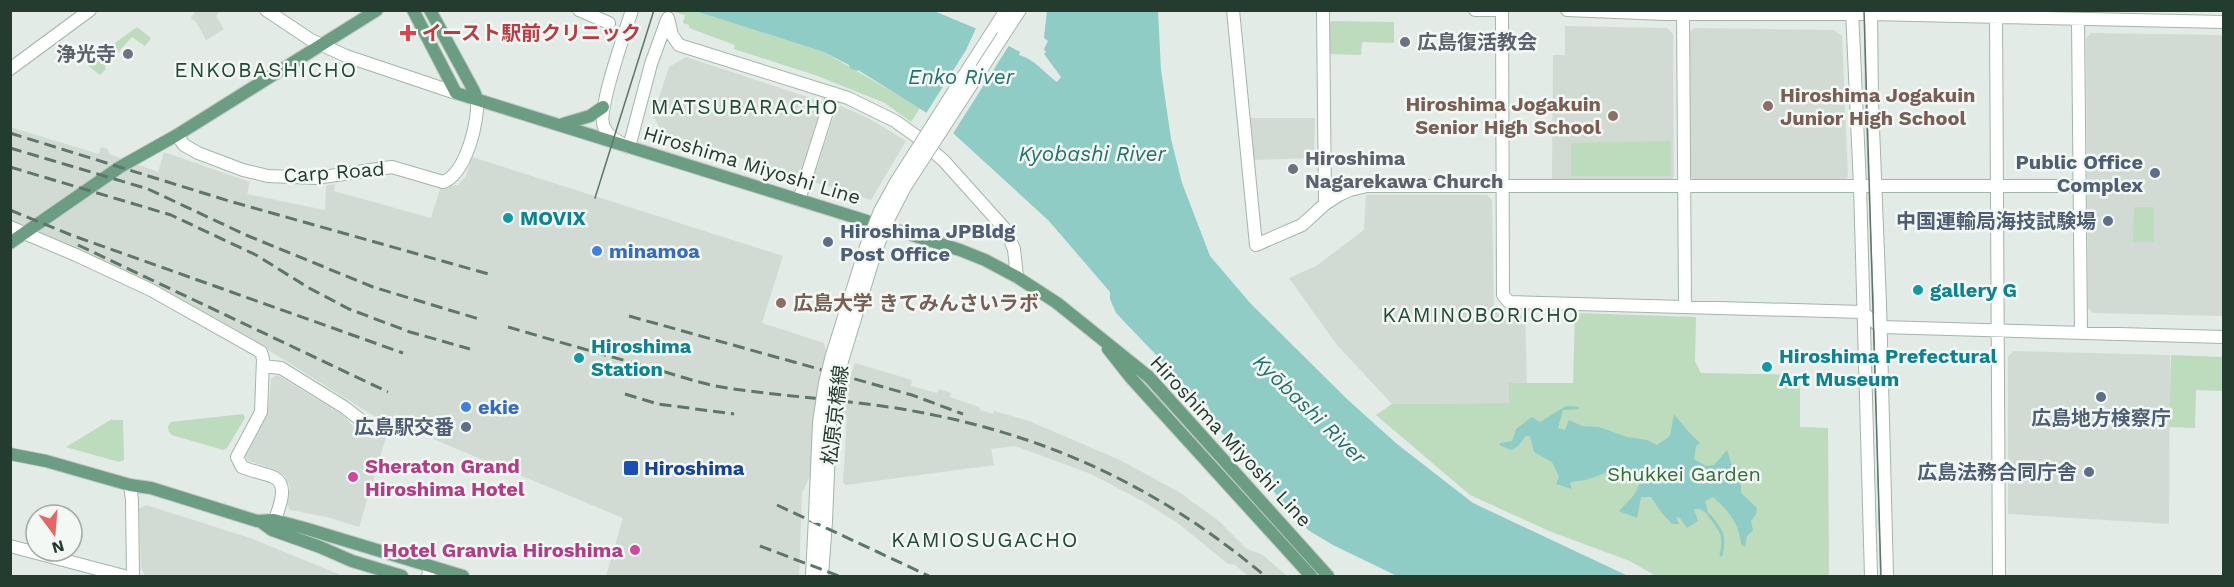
<svg xmlns="http://www.w3.org/2000/svg" width="2234" height="587" viewBox="0 0 2234 587" font-family="'Work Sans','Noto Sans JP',sans-serif">
<style>
.built{fill:#d1dbd4}
.green{fill:#bddbbd}
.water{fill:#8fccc6}
.pier{fill:#e2ebe5}
.lines{fill:none;stroke-linecap:round;stroke-linejoin:round}
.stream{stroke:#8fccc6;stroke-width:3}
.secondary-casing{stroke:#a2b6aa;stroke-width:14}
.primary-casing{stroke:#c2c8c5;stroke-width:14}
.secondary{stroke:#fff;stroke-width:12}
.primary{stroke:#6b9d83;stroke-width:12}
.tram{stroke:#5e766a;stroke-width:1.5}
.rail{stroke:#5e766a;stroke-width:3;stroke-dasharray:12 6;stroke-linecap:butt}
.secondary-bridge-casing{stroke:#a2b6aa;stroke-width:14;stroke-linecap:butt}
.secondary-bridge{stroke:#fff;stroke-width:12}
.health-dot{fill:#e0444e;stroke:#f3f8f4;stroke-width:2}
.worship-dot{fill:#6b7280;stroke:#f3f8f4;stroke-width:2}
.education-dot{fill:#8d6e63;stroke:#f3f8f4;stroke-width:2}
.service-dot{fill:#5c6f8a;stroke:#f3f8f4;stroke-width:2}
.culture-dot{fill:#0f9aa8;stroke:#f3f8f4;stroke-width:2}
.shop-dot{fill:#3f7fe0;stroke:#f3f8f4;stroke-width:2}
.transit-dot{fill:#1a4fb4;stroke:#f3f8f4;stroke-width:2}
.hotel-dot{fill:#d1479c;stroke:#f3f8f4;stroke-width:2}
.labels{text-anchor:middle;dominant-baseline:central;stroke-width:5;stroke-linejoin:round;paint-order:stroke}
.health-label{font-size:20px;font-weight:bold;fill:#be3a42;stroke:#f3f8f4;text-anchor:start}
.worship-label{font-size:20px;font-weight:bold;fill:#5b616d;stroke:#f3f8f4;text-anchor:start}
.education-label{font-size:20px;font-weight:bold;fill:#785e54;stroke:#f3f8f4;text-anchor:start}
.service-label{font-size:20px;font-weight:bold;fill:#4e5e75;stroke:#f3f8f4;text-anchor:end}
.street-label{font-size:20px;fill:#243b2f;stroke:#f3f8f4}
.culture-label{font-size:20px;font-weight:bold;fill:#0d838f;stroke:#f3f8f4;text-anchor:start}
.shop-label{font-size:20px;font-weight:bold;fill:#366cbe;stroke:#f3f8f4;text-anchor:start}
.hotel-label{font-size:20px;font-weight:bold;fill:#b23c85;stroke:#f3f8f4;text-anchor:start}
.transit-label{font-size:20px;font-weight:bold;fill:#164399;stroke:#f3f8f4;text-anchor:start}
.park-label{font-size:20px;fill:#316e39;stroke:#f3f8f4}
.neighbourhood-label{font-size:21px;letter-spacing:1.5px;fill:#214b36;stroke:#f3f8f4}
.water-label{font-size:21px;font-style:italic;fill:#23726b;stroke:#f3f8f4}
</style>
<rect width="100%" height="100%" fill="#e2ebe5"/>
<path class="built" d="M196 11H220L216 16 224 29 206 40 196 22 190 18Z
M1565 26 1667 28 1673 34 1674 176 1672 179H1552L1553 55H1565Z
M1694 28 1834 30 1842 36 1848 177 1845 180 1693 179 1691 176 1690 32Z
M2091 33 2223 35V316L2093 313 2088 308 2086 38Z
M686 57 823 102 802 171 796 176 663 133 653 116 669 67Z
M841 106 870 119 906 141 871 200 814 182 813 179 836 109Z
M1249 118H1315L1314 158 1253 160Z
M10 127 99 154 101 147 108 149 109 154 158 172 164 152 250 182 247 194 325 210 326 186 335 184 334 191 431 218 441 186 458 185 466 176 472 157 783 256 762 323 824 343 826 351 823 365 851 374 855 363 912 380 911 386 937 393 939 389 951 393 950 397 979 407 980 410 993 414 994 411 1029 421 1120 460 1179 492 1219 521 1247 549 1263 555 1287 576H1248L1235 565 1228 564 1179 524 1144 502 1091 474 1015 446 991 449 994 465 846 485 843 483 847 417 813 418 811 474 802 493 799 576H606L623 518 392 422 390 426 257 343 11 221Z
M1366 195H1487L1492 200 1494 310 1525 312 1527 383H1509V403L1392 404 1337 345 1289 278 1316 266 1364 230Z
M2013 351 2170 355 2169 524 2008 514V357Z
M277 375 343 415 358 432 386 437 359 527 327 517 290 510 287 504 290 487 285 476 274 469 248 461 245 455 268 413 271 378Z
M146 505 253 539 343 576 145 575 141 568 139 509Z"/>
<path class="green" d="M670 11H695L824 52 920 108 911 122 885 103 815 75 734 49 735 45 689 28V25L683 23 685 15Z
M1332 21 1394 22V43L1362 42 1361 55 1328 54 1327 25Z
M137 27 151 38 145 46 132 37 105 67 106 69 100 75 86 64Z
M1671 141V176H1571V143Z
M2134 207H2154V242H2133Z
M1575 313 1696 317 1695 361 1701 373 1800 375V427L1828 428 1829 576H1656L1630 561 1549 531 1470 495 1376 415 1392 404 1509 403V383H1573Z
M2171 355 2223 357V391L2196 390 2195 428 2169 427Z
M243 414 245 418 227 448 223 450 172 435 169 432 168 426 171 422Z
M112 419 113 420H123L124 460 119 462 66 447Z"/>
<path class="water" d="M695 11H934L982 31 1020 52 1019 55C1035 59 1044 73 1057 82L1061 77 1044 54 1046 52 1044 49 1048 41 1044 38 1047 11H1158L1161 70 1171 139 1182 183 1210 256 1251 304 1348 400 1397 444 1473 503 1628 576H1397L1333 545 1308 530 1221 432 1211 418 1208 405 1202 403 1116 313 1110 299V292L1049 221 953 133 930 115 858 70 857 71 850 68 849 65 824 52Z
M1566 406 1579 407V409L1563 410 1558 428 1565 430 1569 420 1582 426 1599 427 1627 437 1647 440 1657 445 1670 436 1674 414 1687 430 1700 443 1696 446 1694 459 1706 466 1714 465 1727 450 1731 463 1740 469 1738 480 1741 485V493L1757 508 1756 514 1751 521 1753 530 1747 536 1745 547 1741 544C1740 524 1727 509 1713 497L1705 501 1709 515 1700 509H1694L1698 521 1687 528 1680 518 1676 517 1679 524H1672L1661 512 1651 497H1641L1637 518 1619 511C1629 500 1645 488 1638 472L1624 473 1618 469C1606 471 1596 478 1584 480 1579 482 1575 480 1570 483L1572 489 1556 484 1559 477 1552 462 1534 452 1530 436H1526L1518 446 1511 450 1499 445 1500 443 1512 441 1516 429 1532 417 1540 422Z"/>
<path class="pier" d="M977 26 1010 44 952 135 925 115 966 50Z"/>
<g class="lines">
<path class="stream" d="M1709 515C1721 530 1726 536 1721 555"/>
<g class="secondary-casing">
<path id="secondary" d="M266 10 311 40 346 56 456 93
M579 10 609 23
M632 10C626 30 596 112 604 127 608 137 620 143 629 147L651 64 667 20
M1233 10 1256 245 1302 225 1325 204 1339 195 1350 190 1367 186H2079
M1323 10 1325 204
M1475 10H1494
M1502 10 1503 295 1509 302 1862 312 1881 327 2224 337
M1567 10 1665 14H1871L2224 22
M1683 10 1685 307
M1852 10 1860 186 1871 576
M1871 10 1872 102 1880 304 1887 576
M1996 12 1999 576
M668 18 672 35 679 45 848 98 895 121 916 136 944 161 1005 229 1014 249 1017 277
M2078 20 2081 332
M1003 36 1020 10
M970 66 1006 10
M10 69 90 10
M177 135 184 145 198 153 243 170 268 176 316 178 392 167 443 182C466 174 479 121 477 99
M799 200 833 93
M10 227 76 255 151 290 261 352 263 359 261 412 237 457 242 467C253 472 266 473 275 478 291 487 275 516 272 529
M263 366 281 368 344 407 362 421
M130 485 132 500 133 576
M10 546 124 576
M428 576 430 567
M812 576 815 517
M822 576 826 521"/>
</g>
<g class="primary-casing">
<path id="primary" d="M413 10 456 93 960 250 985 260 1017 277 1057 303 1149 377 1328 576
M430 10 474 91 477 99
M563 124 590 116 603 107
M10 243 120 167 177 135 377 10
M1108 349 1131 378 1311 576
M10 454 46 461 130 485 151 488 257 521 274 520 304 528 463 576
M261 522 272 530 320 547 352 561 402 576"/>
</g>
<use href="#secondary" class="secondary"/>
<use href="#primary" class="primary"/>
<path class="tram" d="M1864 10 1881 576
M595 198 654 10"/>
<path class="rail" d="M10 133 229 201 492 275
M10 148 148 189 246 235 373 287 479 319
M10 167 171 215 256 255 309 288 349 309 410 332 470 349
M10 210 71 235 403 353
M78 245 388 392
M629 316 912 395 963 414
M508 327C556 341 604 355 652 368 676 375 701 384 727 388 780 396 835 399 889 407 1034 429 1153 482 1265 576
M625 394 658 404 734 414
M777 505 929 576
M760 546 839 576"/>
<g class="secondary-bridge-casing">
<path id="secondary-bridge" d="M815 517 819 423 825 383 832 355 866 247 880 211 896 182 970 66
M826 521 830 424 835 384 876 250 890 216 905 187 1003 36"/>
</g>
<use href="#secondary-bridge" class="secondary-bridge"/>
</g>
<path class="health-dot" d="M405 24h6v6h6v6h-6v6h-6v-6h-6v-6h6z"/>
<g class="worship-dot">
<circle cx="1405" cy="42" r="6"/>
<circle cx="128" cy="54" r="6"/>
<circle cx="1293" cy="169" r="6"/>
</g>
<g class="education-dot">
<circle cx="1768" cy="106" r="6"/>
<circle cx="1613" cy="116" r="6"/>
<circle cx="781" cy="303" r="6"/>
</g>
<g class="service-dot">
<circle cx="2155" cy="173" r="6"/>
<circle cx="2108" cy="221" r="6"/>
<circle cx="828" cy="242" r="6"/>
<circle cx="2101" cy="397" r="6"/>
<circle cx="466" cy="427" r="6"/>
<circle cx="2089" cy="472" r="6"/>
</g>
<g class="culture-dot">
<circle cx="508" cy="218" r="6"/>
<circle cx="1918" cy="290" r="6"/>
<circle cx="579" cy="358" r="6"/>
<circle cx="1767" cy="367" r="6"/>
</g>
<g class="shop-dot">
<circle cx="597" cy="251" r="6"/>
<circle cx="466" cy="407" r="6"/>
</g>
<rect class="transit-dot" x="623" y="460" width="16" height="16" rx="3"/>
<g class="hotel-dot">
<circle cx="353" cy="477" r="6"/>
<circle cx="635" cy="550" r="6"/>
</g>
<g class="labels">
<g class="health-label">
<text x="422" y="33">イースト駅前クリニック</text>
</g>
<g class="worship-label">
<text x="1417" y="42">広島復活教会</text>
<text x="116" y="54" text-anchor="end">浄光寺</text>
<text x="1305" y="158">Hiroshima<tspan x="1305" dy="23">Nagarekawa Church</tspan></text>
</g>
<g class="education-label">
<text x="1780" y="95">Hiroshima Jogakuin<tspan x="1780" dy="23">Junior High School</tspan></text>
<text x="1601" y="104" text-anchor="end">Hiroshima Jogakuin<tspan x="1601" dy="23">Senior High School</tspan></text>
<text x="793" y="303">広島大学 きてみんさいラボ</text>
</g>
<g class="service-label">
<text x="2143" y="162">Public Office<tspan x="2143" dy="23">Complex</tspan></text>
<text x="2096" y="221">中国運輸局海技試験場</text>
<text x="840" y="231" text-anchor="start">Hiroshima JPBldg<tspan x="840" dy="23">Post Office</tspan></text>
<text x="2101" y="418" text-anchor="middle">広島地方検察庁</text>
<text x="454" y="427">広島駅交番</text>
<text x="2077" y="472">広島法務合同庁舎</text>
</g>
<g class="street-label">
<text transform="translate(752 165) rotate(17)">Hiroshima Miyoshi Line</text>
<text transform="translate(334 172) rotate(-4)">Carp Road</text>
<text transform="translate(835 415) rotate(-83)">松原京橋線</text>
<text transform="translate(1231 441) rotate(47)">Hiroshima Miyoshi Line</text>
</g>
<g class="culture-label">
<text x="520" y="218">MOVIX</text>
<text x="1930" y="290">gallery G</text>
<text x="591" y="346">Hiroshima<tspan x="591" dy="23">Station</tspan></text>
<text x="1779" y="356">Hiroshima Prefectural<tspan x="1779" dy="23">Art Museum</tspan></text>
</g>
<g class="shop-label">
<text x="609" y="251">minamoa</text>
<text x="478" y="407">ekie</text>
</g>
<g class="hotel-label">
<text x="365" y="466">Sheraton Grand<tspan x="365" dy="23">Hiroshima Hotel</tspan></text>
<text x="623" y="550" text-anchor="end">Hotel Granvia Hiroshima</text>
</g>
<g class="transit-label">
<text x="644" y="468">Hiroshima</text>
</g>
<g class="park-label">
<text x="1684" y="474">Shukkei Garden</text>
</g>
<g class="neighbourhood-label">
<text x="266" y="69">ENKOBASHICHO</text>
<text x="745" y="106">MATSUBARACHO</text>
<text x="1481" y="314">KAMINOBORICHO</text>
<text x="985" y="539">KAMIOSUGACHO</text>
</g>
<g class="water-label">
<text x="961" y="76">Enko River</text>
<text x="1092" y="153">Kyobashi River</text>
<text transform="translate(1310 409) rotate(44)">Kyōbashi River</text>
</g>
</g>
<rect width="2234" height="587" fill="none" stroke="#243b2f" stroke-width="24"/>
<g transform="translate(54 533) rotate(164)"><circle r="28" fill="#f3f8f4" stroke="#a0aca5" stroke-width="1.5"/>
<path d="M0-4.5L10 22L0 15L-10 22Z" fill="#e66567"/>
<text y="-9" font-size="16" font-weight="bold" text-anchor="middle" fill="#243b2f">N</text>
</g>
</svg>
